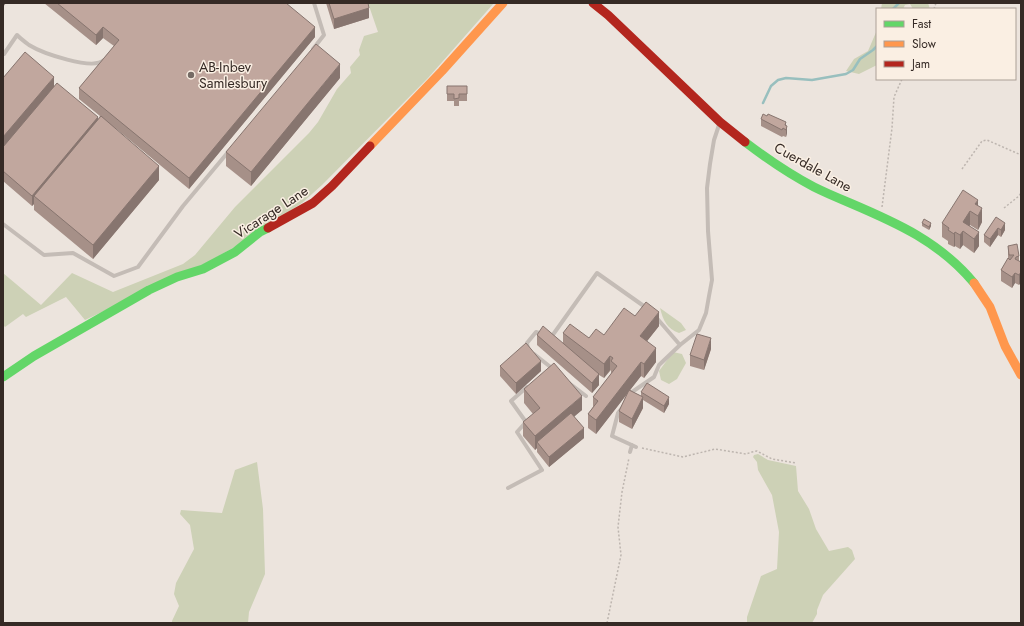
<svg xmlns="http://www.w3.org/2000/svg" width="1024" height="626" viewBox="0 0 1024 626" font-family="Jost,sans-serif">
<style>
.green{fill:#cdd1b6}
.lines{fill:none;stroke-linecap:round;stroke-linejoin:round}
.stream{stroke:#98bfbe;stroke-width:2.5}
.path{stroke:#bdb5af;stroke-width:1.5;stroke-dasharray:2 2;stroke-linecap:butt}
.lane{stroke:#c4bcb6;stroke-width:4}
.fast{stroke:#63d668;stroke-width:9}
.slow{stroke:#ff974d;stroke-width:9}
.jam{stroke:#b3261e;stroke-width:9}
.wall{fill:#a69088}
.shaded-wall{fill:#87756f}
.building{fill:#c1a79e;stroke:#87756f}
.poi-dot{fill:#756b65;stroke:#faefe3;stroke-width:1.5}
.labels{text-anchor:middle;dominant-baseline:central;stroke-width:3;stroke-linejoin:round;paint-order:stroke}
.poi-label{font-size:14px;fill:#352a25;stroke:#faefe3;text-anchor:start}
.street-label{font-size:14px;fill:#352a25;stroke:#faefe3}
</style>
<rect width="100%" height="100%" fill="#ece4dd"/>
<path class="green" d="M368 3H494L428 78 322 185 302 203 236 246 210 261 85 320 66 297 26 317 23 314 5 327 3 325V273L41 305 72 273 113 292 183 264 195 255 235 207 309 133 318 122 337 89 351 73 350 67 360 55 359 50 364 36 378 32Z
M882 3H928L930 9H913L910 4 905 5 903 9H881Z
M877 30V65L859 74 846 71 854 59 868 51Z
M660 308 681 323 686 330 679 333C667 329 663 320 660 308Z
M673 352 682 354 686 363 677 379 669 384 661 380 659 371Z
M758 454 768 460 796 466 798 491 809 509 816 529 829 551 848 547 852 550 855 559 823 595 817 610V614L812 623H747V617L761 576 777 569 779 532 772 495 758 470 757 462 753 457 754 455Z
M257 462 263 509 265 574 249 612 248 623H172V621L179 606 174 594 176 583 194 549 190 525 180 514 181 510 222 513 235 470Z"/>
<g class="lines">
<path class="stream" d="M893 9 899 3
M763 103 771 86 778 80 786 78 812 80 846 74 853 70 860 59 873 50 877 46"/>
<path class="path" d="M934 9 936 3
M962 169 982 141 987 140 1021 155
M882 207 892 128 894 97 902 79
M1004 208 1019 196 1021 193
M642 448 683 457 715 449 746 454 752 452 757 451 772 459 796 463
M607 623 621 555 618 527 622 492 629 458"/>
<path class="lane" d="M313 49 324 35 314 3
M4 54 17 35C21 39 25 42 29 45 42 53 93 71 104 60
M3 224 44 255 73 253 114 276 138 267 183 206 229 151
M655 316 680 345 699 330 706 313 709 296 712 280 708 231 707 188 710 164 714 140 720 122
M548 335 552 336 597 273 648 309
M528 349 527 343 536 332 542 334
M534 354 553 369
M569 383 586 396
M630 396 632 392 654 377 659 365 680 345
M622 408 618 413 612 436 636 447
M630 452 632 445
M508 488 542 470 517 432 526 422 511 401 527 387"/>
<path class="fast" d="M745 142C766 158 791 175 814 187 826 193 838 198 850 203 897 223 940 242 974 283
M3 377 34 356 149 290 177 277 203 269 235 252 260 232 268 228"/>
<path class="slow" d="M370 146 442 71 503 3
M974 283 990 307 1005 346 1021 375"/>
<path class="jam" d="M593 3 608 15 720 122 745 142
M268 228 313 203 332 186 370 146"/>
</g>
<path class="wall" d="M44 3H286L315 37 189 189 114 127 159 180 93 259 34 210V204L32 206 3 181V78L54 86 98 119 100 116 79 99V88L114 46 103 38 96 45Z
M326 3H368L369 18 334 29Z
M340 78 251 186 226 166V152Z
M447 86H467V101H459V106H454V101H447Z
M761 119 786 126 787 133 786 137 783 136 782 137 761 126Z
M978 205 982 222 978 230 970 225 969 227 979 246 974 253 963 245 960 249 955 246 954 247 948 244V241L942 237V223Z
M922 223 931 226 929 230 922 226Z
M1005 223V230L1001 237 998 235 990 247 984 242V235Z
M1008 246 1019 256V261L1021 262V282L1019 285 1015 283 1012 288 1001 281V270L1008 259Z
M635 316 659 326 647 341 656 362 644 378 641 376 630 390 641 396V392L669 404 664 413 643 400V408L632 429 619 422V411L627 394 596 434 588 428V414L593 407V397L611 374V370L604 378 599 375V385L592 393 537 345V335L563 343V333L589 338 604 335Z
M711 349 704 370 690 366V355Z
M500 366 541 371 516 394 500 376Z
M524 389 582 410 574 416 584 438 549 467 537 452V448L535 450 523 436V422L533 414 524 403Z"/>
<path class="shaded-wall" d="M3 3H6L3 7Z
M369 8V18L334 29V19Z
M103 27V38L96 45V35Z
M315 27V37L189 189V178Z
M340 64V78L251 186V172Z
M54 77V91L3 151V137Z
M98 117V128L34 196V204L32 206V196Z
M786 122V129L787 126V133L786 137V130L785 125Z
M159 166V180L93 259V245Z
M978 200V213L975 204Z
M982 208V222L978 230V216Z
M970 211V225L965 233 963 222Z
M931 223V226L929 230V227Z
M1005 223V230L1001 237V230Z
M998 228V235L990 247V239Z
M963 231V245L960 249V235Z
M955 232V246L954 247V234Z
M979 232V246L974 253V239Z
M1021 272V282L1019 285V275Z
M1015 273V283L1012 288V277Z
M659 312V326L640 350V336Z
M711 338V349L704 370V360Z
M656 348V362L644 378V364Z
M610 356V370L604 378V364Z
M541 361V371L516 394V383Z
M641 362V376L596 434V420Z
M599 374V385L592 393V383Z
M582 396V410L540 446 537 442V448L535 450V436Z
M643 397V408L632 429V419Z
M669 397V404L664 413V406Z
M584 428V438L549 467V457Z"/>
<path class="building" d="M57 3H286L315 27 189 178 79 88 119 40 103 27 96 35Z
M329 3H368L369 8 334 19Z
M316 44 340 64 251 172 226 152Z
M25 52 54 77 3 137V78Z
M57 83 98 117 32 196 3 171V147Z
M447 86H467V94H459V98L454 99V94H447Z
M763 114 767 116 768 114 786 122 785 125 787 126 786 130 783 128 782 130 761 119Z
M101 116 159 166 93 245 34 196Z
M963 190 978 200 975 204 982 208 978 216 970 211 963 222 979 232 974 239 963 231 960 235 955 232 954 234 948 230 949 228 942 223Z
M996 217 1005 223 1001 230 998 228 990 239 984 235Z
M924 219 931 223 929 227 922 223Z
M1017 244 1019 256 1016 257 1015 259 1021 262V272L1019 275 1015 273 1012 277 1001 270 1008 258 1010 260 1014 255H1009L1008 246Z
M646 302 659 312 640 336 656 348 644 364 641 362 596 420 588 414 598 401 593 397 617 366 611 361 613 358 610 356 604 364 563 333 570 324 589 338 596 329 604 335 624 308 635 316Z
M543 326 599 374 592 383 537 335Z
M697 334 711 338 704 360 690 355Z
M526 343 541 361 516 383 500 366Z
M554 363 582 396 535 436 523 422 540 408 524 389Z
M647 383 669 397 664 406 641 392Z
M629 390 643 397 632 419 619 411Z
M571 413 584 428 549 457 537 442Z"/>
<circle class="poi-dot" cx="191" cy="75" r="4"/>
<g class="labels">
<g class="poi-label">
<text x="199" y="67">AB-Inbev<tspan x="199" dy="16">Samlesbury</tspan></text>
</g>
<g class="street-label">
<text transform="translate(813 167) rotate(29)">Cuerdale Lane</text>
<text transform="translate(271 212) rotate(-33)">Vicarage Lane</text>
</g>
</g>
<rect width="1024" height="626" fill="none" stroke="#352a25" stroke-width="8"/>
<rect x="876" y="8" width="140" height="72" fill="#faefe3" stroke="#aba097"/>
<rect x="884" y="21" width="20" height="6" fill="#63d668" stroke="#aba097"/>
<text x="912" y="28" font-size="12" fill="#352a25">Fast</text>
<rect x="884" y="41" width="20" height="6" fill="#ff974d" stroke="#aba097"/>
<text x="912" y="48" font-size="12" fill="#352a25">Slow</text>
<rect x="884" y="61" width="20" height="6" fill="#b3261e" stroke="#aba097"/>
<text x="912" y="68" font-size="12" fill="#352a25">Jam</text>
</svg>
